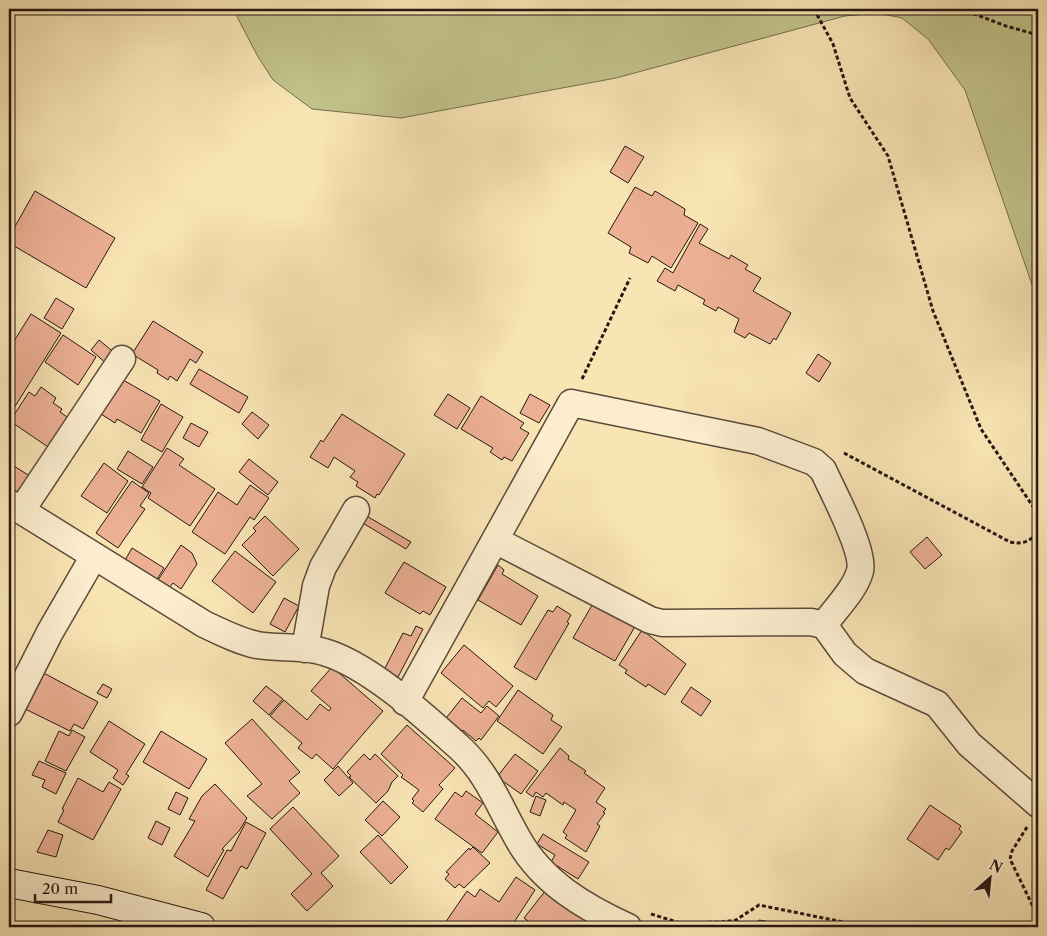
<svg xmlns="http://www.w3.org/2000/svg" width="1047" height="936" viewBox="0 0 1047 936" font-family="'Libre Caslon Text',serif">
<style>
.green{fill:#c2c38a;stroke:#746d4e}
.building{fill:#ecb095;stroke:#271712}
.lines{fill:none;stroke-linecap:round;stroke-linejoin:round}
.street-casing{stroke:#5c4a3a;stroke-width:29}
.secondary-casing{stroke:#271712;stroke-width:30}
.path{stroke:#271712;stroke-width:3;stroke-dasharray:4 2.5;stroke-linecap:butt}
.street{stroke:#fbedce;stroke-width:26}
.secondary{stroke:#fbedce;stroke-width:28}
</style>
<rect width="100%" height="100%" fill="#f9e4b4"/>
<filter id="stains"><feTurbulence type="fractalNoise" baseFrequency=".004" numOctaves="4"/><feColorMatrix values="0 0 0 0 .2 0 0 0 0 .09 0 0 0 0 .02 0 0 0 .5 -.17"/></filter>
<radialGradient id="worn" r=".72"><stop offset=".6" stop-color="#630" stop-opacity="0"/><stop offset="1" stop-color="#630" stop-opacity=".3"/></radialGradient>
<path class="green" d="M233 9H1038V302L965 90 928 39 902 18 877 13 845 16 616 78 401 118 312 109 273 80 257 55Z"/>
<path class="building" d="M625 146 644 157 628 183 610 172Z
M635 187 652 196 655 191 685 209 684 215 698 223 671 268 652 256 648 263 629 253 631 247 608 233Z
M35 191 115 238 86 288 9 243V237Z
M700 224 708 229 699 243 729 259 731 255 748 265 745 269 761 278 753 291 791 313 776 340 774 338 770 344 749 333 745 338 734 332 739 319 718 307 716 311 703 304 705 300 678 285 675 291 657 281 665 268 673 273Z
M56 298 74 309 62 329 44 318Z
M31 314 61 333 9 416V349Z
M153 321 203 352 196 363 190 359 177 381 170 376 168 380 157 373 158 370 132 354Z
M63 335 96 357 78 385 45 362Z
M99 340 117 355 108 365 91 350Z
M818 354 831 363 819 382 806 373Z
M199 369 248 397 239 413 190 384Z
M116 376 160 401 141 433 117 419 115 423 101 414Z
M41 387 56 398 53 403 62 409 60 412 73 421 49 456 44 452 48 447 10 421 29 392 35 396Z
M448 394 470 408 457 429 434 415Z
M530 394 550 405 539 423 520 413Z
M481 396 524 423 520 428 529 433 512 461 504 457 502 460 490 452 493 448 461 429Z
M161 404 183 417 162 452 141 440Z
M252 412 269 425 258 439 242 424Z
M342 414 405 454 379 495 377 494 375 498 356 486 358 482 350 477 355 471 334 457 328 468 310 457 321 440 323 442Z
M191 423 208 432 199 447 183 438Z
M167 448 184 459 179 465 215 489 190 526 148 498 151 493 142 487Z
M128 451 153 467 142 484 117 469Z
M249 459 278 482 268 495 239 472Z
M9 463 33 478 20 498 9 491Z
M104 463 128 481 107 513 81 496Z
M132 481 149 493 140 506 145 509 118 548 96 533Z
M250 485 269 498 254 520 250 517 225 554 192 532 218 492 237 505Z
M365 515 411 542 406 549 361 522Z
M265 516 299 549 273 576 242 545 256 531 253 528Z
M927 537 942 555 925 569 910 552Z
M181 545 192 553 197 564 181 589 173 583 169 588 158 580Z
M132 548 164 568 156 581 124 562Z
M235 551 276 582 253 613 212 581Z
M404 562 446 587 430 615 423 611 420 614 385 593Z
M498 565 504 570 502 574 538 596 521 625 478 600Z
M284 598 299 606 285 632 270 624Z
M595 600 637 623 615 661 573 638Z
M557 606 571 615 567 622 569 623 536 680 514 667 548 610 553 612Z
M416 626 423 629 398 677 384 670 403 633 411 636Z
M642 630 686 664 665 695 648 684 646 687 625 673 627 670 619 665Z
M464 645 513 686 496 707 489 701 483 708 441 673Z
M332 667 383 711 333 769 316 754 312 759 298 748 302 743 270 716 284 700 307 720 320 704 329 711 331 708 311 691Z
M9 670 17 675 9 688Z
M38 670 98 702 83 729 74 724 70 731 19 706Z
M103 684 112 689 107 698 97 693Z
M266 686 283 699 269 715 253 701Z
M691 687 711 701 701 716 681 702Z
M518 690 553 715 551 720 562 727 543 754 497 721Z
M462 698 481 713 487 706 499 716 481 740 479 738 476 741 463 730 459 735 443 722Z
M252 719 300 772 289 781 300 793 272 819 247 796 262 784 225 743Z
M109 721 145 744 126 774 129 776 123 785 113 778 118 770 90 752Z
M407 725 455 768 439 785 443 789 423 812 412 803 414 801 412 799 419 790 401 777 403 775 381 754Z
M72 730 85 737 66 771 45 761 59 731 69 736Z
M161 731 207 759 189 789 143 762Z
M560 748 569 756 568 759 586 771 584 773 605 788 596 802 606 809 603 812 605 813 597 824 600 826 586 852 565 838 567 835 563 832 576 810 564 802 563 805 546 793 543 797 536 792 533 797 526 792Z
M364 754 370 760 375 754 398 776 392 782 388 791 376 803 349 777 351 776 347 772Z
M515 754 538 771 521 794 497 777Z
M39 761 66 773 56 794 42 787 45 780 32 775Z
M338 766 353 783 339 796 324 780Z
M78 778 103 792 109 782 121 789 93 840 58 822 64 810 62 809Z
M215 784 247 818 239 831 222 849 224 850 208 877 174 856 195 821 189 819 202 796Z
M466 791 483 803 475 814 498 832 482 853 435 819 455 792 462 797Z
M176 792 188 798 180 815 168 809Z
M536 796 546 800 540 816 530 812Z
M383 801 400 817 382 836 365 820Z
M930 805 961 826 959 829 962 832 949 850 946 848 938 860 907 839Z
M293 807 339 856 321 873 333 886 307 911 291 894 312 874 270 829Z
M156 821 170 828 162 845 148 838Z
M246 822 266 833 247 869 241 866 223 899 206 890 227 850 231 851Z
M48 830 63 835 56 857 37 852Z
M543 834 589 862 578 879 551 862 555 855 537 844Z
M378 835 408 867 391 884 360 852Z
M473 847 490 863 464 888 459 884 455 888 445 879 449 874 446 872 469 848 470 850Z
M516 877 535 890 511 927H451L445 923 467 891 475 897 480 889 499 902Z
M546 890 588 922 597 927H537L524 918Z
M759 920 800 927H758Z
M516 922 524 927H514Z"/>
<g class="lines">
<g class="street-casing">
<path id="street" d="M9 503 204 624C221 632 238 641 257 645 279 649 302 645 324 652 369 665 424 716 459 747 488 773 499 806 518 839 542 882 584 907 628 927
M21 511 122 359
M495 540 650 620 662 623 811 622 824 625 845 654 865 671 937 704 969 744 1038 804
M305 649 316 586 323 567 356 510
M405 702 571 403 758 441 814 462 823 470C832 490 865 551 860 571 855 590 835 609 824 625
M9 713 50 632 94 556"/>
</g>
<g class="secondary-casing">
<path id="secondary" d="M9 883 98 900 201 927"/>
</g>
<path class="path" d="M814 9 833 44 850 98 888 156 933 311 981 429 1038 514
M961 9 1006 26 1038 35
M582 379 630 278
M844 453 1010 542C1023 545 1036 541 1038 525
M1027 827 1012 851 1010 859 1038 917
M651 914 680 923 722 922 736 920 759 905 843 922 854 927"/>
<use href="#street" class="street"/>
<use href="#secondary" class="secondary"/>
</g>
<rect width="1047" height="936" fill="none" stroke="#f9e4b4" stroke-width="30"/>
<rect x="10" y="10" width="1027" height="916" fill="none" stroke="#271712" stroke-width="2.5"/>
<rect x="15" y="15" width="1017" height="906" fill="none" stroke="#271712"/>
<g transform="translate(990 878) rotate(27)" stroke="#fbedce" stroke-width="4" paint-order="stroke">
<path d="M0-4L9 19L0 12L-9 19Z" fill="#271712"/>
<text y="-8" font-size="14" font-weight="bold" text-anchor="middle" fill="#271712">N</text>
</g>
<path d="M35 894v8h76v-8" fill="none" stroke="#271712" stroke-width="2.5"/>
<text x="42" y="894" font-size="15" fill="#271712" stroke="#fbedce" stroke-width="4" paint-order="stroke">20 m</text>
<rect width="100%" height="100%" filter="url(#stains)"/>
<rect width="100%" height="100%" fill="url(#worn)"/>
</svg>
